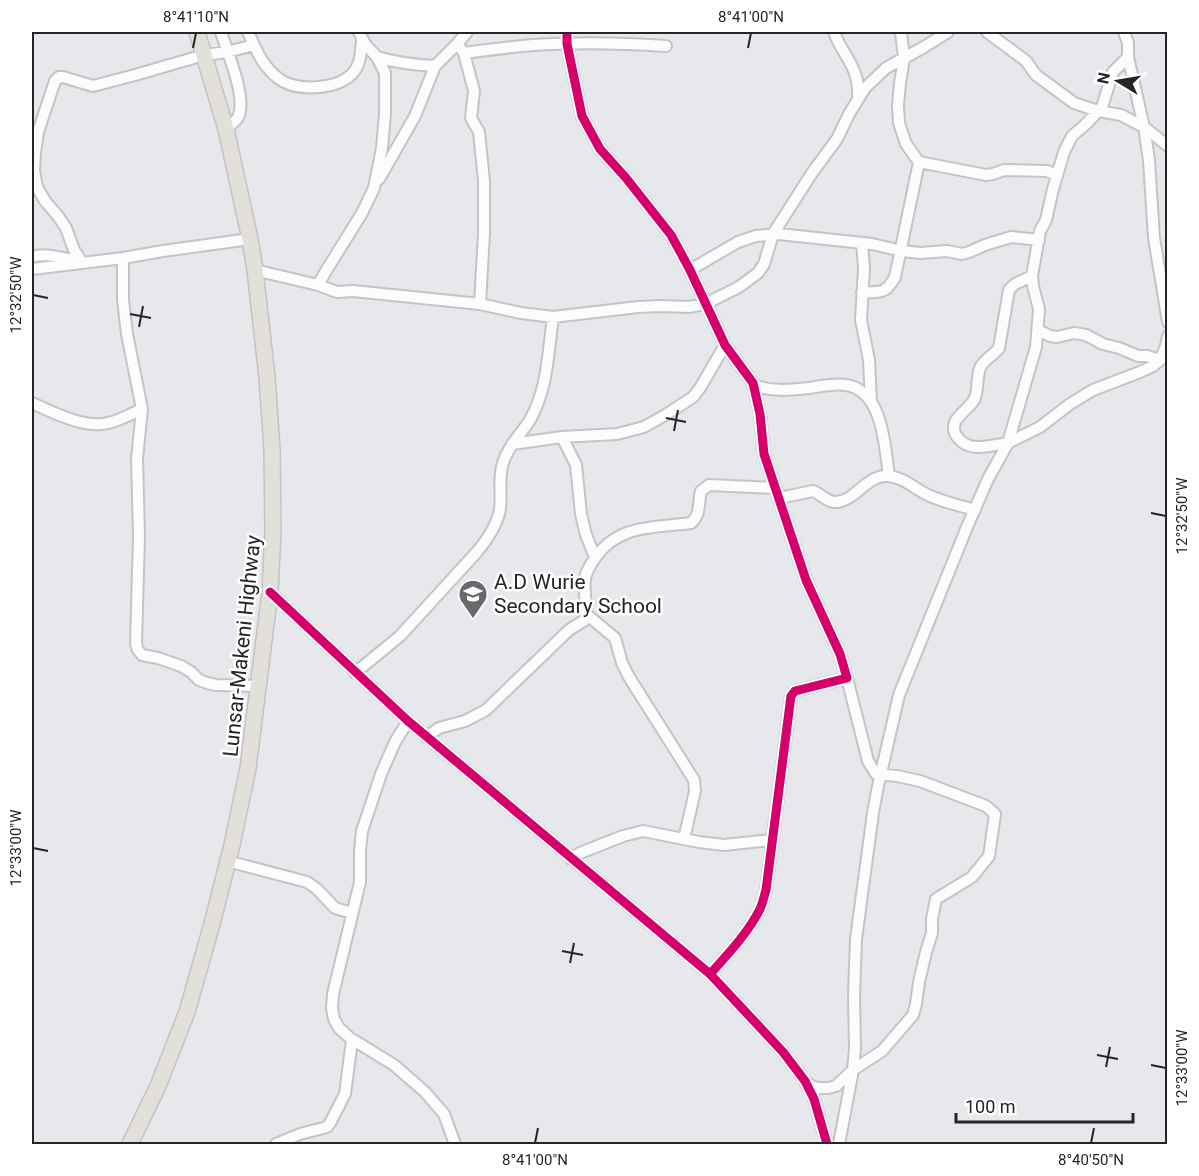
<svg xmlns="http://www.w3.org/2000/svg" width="1199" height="1176" viewBox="0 0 1199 1176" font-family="Roboto,sans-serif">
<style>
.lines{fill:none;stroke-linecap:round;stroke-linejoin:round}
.minor-casing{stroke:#c3c4c6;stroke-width:14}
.primary-casing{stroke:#c2c3c4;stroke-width:18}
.minor{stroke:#fbfcfc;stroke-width:10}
.primary{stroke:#e3e0da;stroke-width:15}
.cycleway-casing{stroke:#fff;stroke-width:13}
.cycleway{stroke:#d6006c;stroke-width:9}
.ticks{fill:none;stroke:#242527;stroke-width:2}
.labels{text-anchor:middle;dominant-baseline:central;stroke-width:5;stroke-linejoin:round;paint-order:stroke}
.poi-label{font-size:21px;fill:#242527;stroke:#fff;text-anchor:start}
.street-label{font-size:21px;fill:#242527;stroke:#fff}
.neatline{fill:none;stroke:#242527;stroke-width:2}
.ticks-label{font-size:15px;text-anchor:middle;fill:#242527}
</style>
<rect width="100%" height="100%" fill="#e6e8eb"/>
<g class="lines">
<g class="minor-casing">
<path id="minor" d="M221 32C227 52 249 101 237 119 234 122 229 126 226 129
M248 32C256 49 262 66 278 78 295 92 336 90 352 74 361 65 361 51 362 39
M567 32V44L582 116 600 149 626 178 671 235 690 270 725 345 753 383 760 414 764 454 806 580 840 654 847 678 795 691 791 696 766 890C764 896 763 903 760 909 748 933 728 954 710 974
M834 32C843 57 860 67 858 97
M901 32 904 58 900 83 898 105 899 123 906 144 919 162
M987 32 1026 61 1036 75 1074 103 1098 111 1121 115 1144 127 1168 146
M1124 32 1128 43V57L1144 127 1149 160 1154 238 1168 322
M457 44 464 53 474 91 471 118 479 132 484 181V233L480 304
M464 53C487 50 510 47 533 45 577 42 622 43 666 46
M377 57C397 63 415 65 435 66
M379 179 415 116 435 66 457 44 467 32
M250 239 163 251 123 258V300L127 334 142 409 137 459 139 536 136 644 138 650 142 655 158 658 181 666 191 672 199 680 207 683 216 685 259 686
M862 243 864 268 861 320 869 360 871 401
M32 257C45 253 59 257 73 260
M82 262 74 250 66 228 58 216 45 201 37 187 34 171 35 152 38 132 55 81 59 77H63L93 86 135 75 204 55 227 52 254 45
M32 269 123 258
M255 270 318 285 326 271 362 213 374 188 382 148 385 114V73L377 57 365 44 359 32
M690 270 738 242 756 236 779 234 872 244 902 251 920 253 947 251 962 254 969 252 985 245 1011 237 1039 240
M1032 276 1015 284 1009 290 999 348C993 356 984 359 980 368 976 378 979 391 974 400 969 408 959 414 955 422 953 428 954 434 959 439 971 453 992 445 1008 443L1036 347 1039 309 1033 286 1032 276 1040 231 1046 220 1053 189 1064 152 1072 136 1086 124 1102 107 1113 72 1128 57
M318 285 337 292 353 291 480 304 521 313 553 317 638 307 660 306 689 307 705 304 739 287 758 273 764 264 773 234 812 173 837 139 849 114 865 88 886 68 924 47 948 32
M862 293C881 291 885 295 895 277L919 162 986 175 993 174 1004 170 1047 171 1057 175
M1038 330 1050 336 1057 337 1074 333 1086 335 1103 344 1119 348 1138 356H1147L1160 360 1166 346 1168 336
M753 385C773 392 789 390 809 388 821 386 835 383 846 385 883 390 885 448 889 476
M32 403C52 412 85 429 108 423 119 421 131 414 142 409
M562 437 576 465 581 514 586 535 595 557
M512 444 562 437 617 434 644 427 667 414 693 397 700 388 725 345
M779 498 813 491C821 494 826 501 834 502 855 503 866 474 888 476 905 478 912 487 926 494 941 502 959 505 975 510
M270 592 408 721 710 974 783 1052 805 1081 814 1099 827 1144
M586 614 615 638 622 663 629 677 694 780 695 791 684 839
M355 673 400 636 476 553C487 540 497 526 500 509 502 493 498 478 503 463 508 446 521 434 530 420 548 388 548 352 553 317
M408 721 395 742 381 774 362 831 360 851V882L333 994 332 1008 334 1019 339 1028 350 1038 394 1065 425 1092 444 1114 455 1144
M426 737 439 728 465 721 486 710 569 630 585 620C588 604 583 593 585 579 586 571 590 565 595 558 619 524 653 528 691 523 701 515 698 502 701 491L709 485 776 488
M571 859 580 853 623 836 643 831 699 842 724 845 771 840
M227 861 307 882 317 889 335 908 352 913
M805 1081 813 1087 819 1088H828L836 1086 853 1070 882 1051 913 1015 916 1004 919 982 926 952 932 933V919L936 899 972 877 989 856 995 814 986 806 920 781 897 776 876 774 868 761 847 678
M276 1144 300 1134 327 1127 330 1123 345 1094 352 1040
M839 1144 853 1070 855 1048 854 996 856 939 873 813 878 786 899 695 967 527 988 479 1008 443 1040 427 1070 404 1093 390 1140 372 1153 366 1160 360 1168 356"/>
</g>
<g class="primary-casing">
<path id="primary" d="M130 1144 158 1086 187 1012 212 924 232 845 248 768 270 592 273 531 272 449 267 377 255 270 250 239 226 129 197 32"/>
</g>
<use href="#minor" class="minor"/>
<use href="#primary" class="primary"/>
<g class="cycleway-casing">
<path id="cycleway" d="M567 32V44L582 116 600 149 626 178 671 235 690 270 725 345 753 383 760 414 764 454 806 580 840 654 847 678 795 691 791 696 766 890C764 896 763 903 760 909 748 933 728 954 710 974
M270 592 408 721 710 974 783 1052 805 1081 814 1099 827 1144"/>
</g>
<use href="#cycleway" class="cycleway"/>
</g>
<path class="ticks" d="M193 48 196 33M748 48 751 33M33 295 48 298M130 314 151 318M139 327 143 306M666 418 686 422M674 431 678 410M1151 513 1166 516M33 848 48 851M562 951 583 955M570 963 574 943M1097 1055 1118 1059M1151 1065 1166 1068M1106 1067 1110 1047M535 1143 538 1128M1091 1143 1094 1128"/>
<defs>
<g id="school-pin" transform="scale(1.5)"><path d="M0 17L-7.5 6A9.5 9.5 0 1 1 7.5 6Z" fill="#68696c" stroke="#fff"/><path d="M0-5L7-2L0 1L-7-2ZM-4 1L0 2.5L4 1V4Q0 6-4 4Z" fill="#fff"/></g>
</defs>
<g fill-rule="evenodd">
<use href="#school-pin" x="473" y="594"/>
</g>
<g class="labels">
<g class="poi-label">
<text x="494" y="582">A.D Wurie<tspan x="494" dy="24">Secondary School</tspan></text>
</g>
<g class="street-label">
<text transform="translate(242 646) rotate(-84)">Lunsar-Makeni Highway</text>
</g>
</g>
<rect width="1199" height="1176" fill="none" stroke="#ffffff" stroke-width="66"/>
<g transform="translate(1118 81) rotate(281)" stroke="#ffffff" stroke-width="4.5" paint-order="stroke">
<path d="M0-4.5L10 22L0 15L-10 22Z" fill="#242527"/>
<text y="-9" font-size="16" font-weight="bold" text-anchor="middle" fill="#242527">N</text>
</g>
<path d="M956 1113v9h177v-9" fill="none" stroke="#242527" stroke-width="3"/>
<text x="965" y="1113" font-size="18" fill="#242527" stroke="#ffffff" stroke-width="4.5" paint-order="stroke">100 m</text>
<rect x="33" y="33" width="1133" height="1110" class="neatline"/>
<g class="ticks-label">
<text x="196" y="22">8°41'10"N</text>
<text x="751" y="22">8°41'00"N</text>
<text transform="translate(16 295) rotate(-90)" y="5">12°32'50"W</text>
<text transform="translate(1182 516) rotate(-90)" y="5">12°32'50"W</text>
<text transform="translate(16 848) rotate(-90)" y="5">12°33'00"W</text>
<text transform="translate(1182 1068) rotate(-90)" y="5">12°33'00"W</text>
<text x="535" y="1165">8°41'00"N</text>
<text x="1091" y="1165">8°40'50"N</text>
</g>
</svg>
